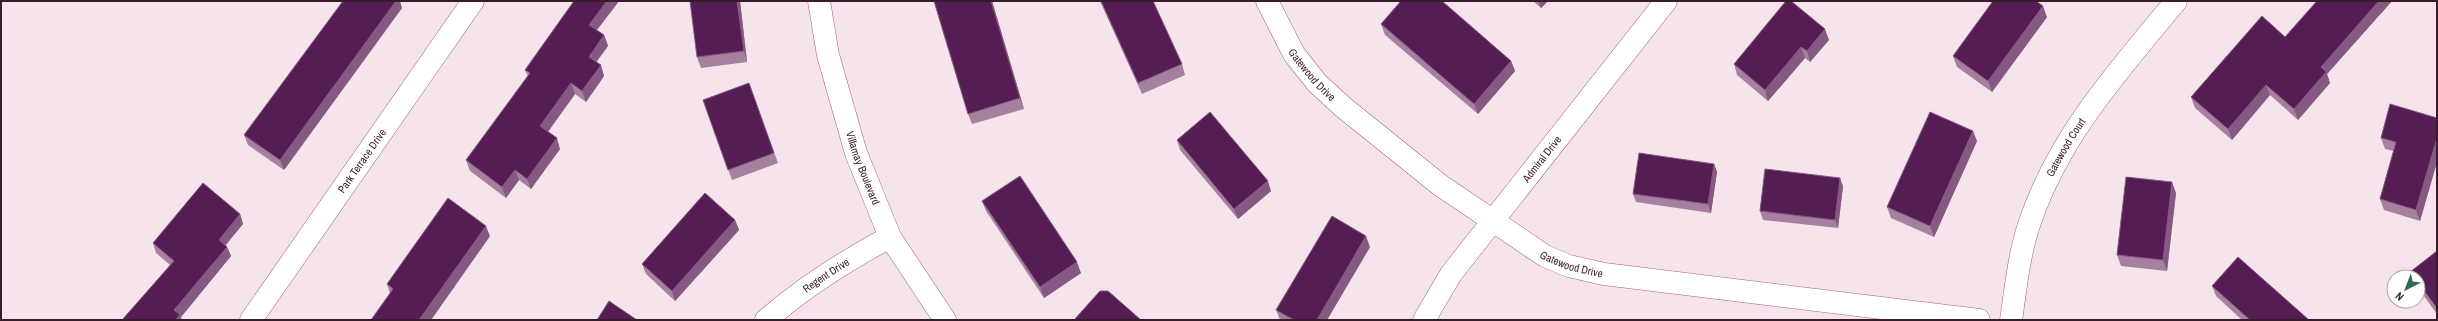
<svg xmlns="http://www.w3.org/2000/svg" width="2438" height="321" viewBox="0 0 2438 321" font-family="'Archivo Narrow',sans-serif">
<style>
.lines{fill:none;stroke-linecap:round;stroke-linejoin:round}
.minor-casing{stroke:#a76184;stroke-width:23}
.minor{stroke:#fff;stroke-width:22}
.wall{fill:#a5809f}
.shaded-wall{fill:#855981}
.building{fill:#551d53;stroke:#855981}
.labels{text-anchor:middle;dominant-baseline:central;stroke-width:4;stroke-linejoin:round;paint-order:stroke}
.street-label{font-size:11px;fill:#391c2b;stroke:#fff}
</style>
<rect width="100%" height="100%" fill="#f5e4eb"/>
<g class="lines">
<g class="minor-casing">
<g id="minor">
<path id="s1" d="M819 1 828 55 856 153 890 237 945 320"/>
<path id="s2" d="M1267 1 1294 54 1317 83 1343 107 1440 185 1545 256 1569 266 1604 274 1979 320"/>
<path id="s3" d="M251 320 473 1"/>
<path id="s4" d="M766 320C804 287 845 261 890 237"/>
<path id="s5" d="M1424 320 1451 274 1666 1"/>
<path id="s6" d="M2011 320C2016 287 2019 253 2030 222 2059 136 2119 70 2176 1"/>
</g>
</g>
<use href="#minor" class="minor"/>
</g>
<path class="wall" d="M619 1 597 30 604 35 608 46 596 62 604 76 586 102 575 94 548 132 560 149 531 189 519 180 506 198 470 171 466 160 528 76 525 70Z
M690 1H740L747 62 701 68 697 57Z
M992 1 1024 109 972 124 968 114Z
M1100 1H1153L1182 64 1185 75 1142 94Z
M1533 1H1548L1541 8Z
M2317 1H2392L2327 74 2330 83 2298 120 2270 95 2232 140 2195 108 2191 97 2285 37Z
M402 8 284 170 248 145 244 135Z
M2047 17 1992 92 1957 67 1953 56Z
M1381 24 1511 61 1515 71 1478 114 1385 35Z
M1829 40 1810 62 1805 58 1768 101 1737 75 1734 64Z
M749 83 778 163 732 180 703 100Z
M2437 118V162L2420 221 2384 210 2380 199 2394 151 2385 149 2381 138Z
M1177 140 1271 191 1238 219 1180 150Z
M1977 141 1934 237 1891 218 1887 207Z
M1714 164 1717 172 1711 213 1636 202 1633 194Z
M1843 186 1838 228 1763 220 1760 211Z
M2176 193 2167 271 2121 266 2117 255Z
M982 201 1081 273 1044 298 986 211Z
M240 214 243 224 226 245 227 247 231 256 181 317 122 320 170 265 156 253 153 243Z
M735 220 739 230 675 301 646 274 642 264Z
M490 236 431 320H371L390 293 387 284Z
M1370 247 1327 320H1280L1276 310Z
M2437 251V314L2418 288V277H2411L2410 272Z
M2212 286 2309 320H2242L2216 296Z"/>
<path class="shaded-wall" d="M395 1H400L402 8 284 170 280 160Z
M607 1H619L593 35 589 25Z
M737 1H740L747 62 744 51Z
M991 1H992L1024 109 1020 98Z
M1538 1H1548L1541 8Z
M2379 1H2392L2327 74 2330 83 2298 120 2294 109 2321 67Z
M2043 6 2047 17 1992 92 1988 81Z
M1825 29 1829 40 1810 62 1807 51Z
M604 35 608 46 592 68 589 57Z
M1801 47 1805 58 1768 101 1765 90Z
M1511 61 1515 71 1478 114 1474 104Z
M601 65 604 76 586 102 582 91Z
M571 83 575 94 544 137 540 126Z
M2266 85 2270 95 2232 140 2228 129Z
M1973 131 1977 141 1934 237 1930 226Z
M557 138 560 149 531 189 527 179Z
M2437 138V162L2420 221 2416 210Z
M1714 164 1717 172 1711 213 1708 204Z
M515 170 519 180 506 198 502 187Z
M1840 178 1843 186 1838 228 1835 220Z
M1268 181 1271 191 1238 219 1234 209Z
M2172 182 2176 193 2167 271 2163 260Z
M240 214 243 224 222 249 219 240Z
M735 220 739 230 675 301 672 291Z
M486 226 490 236 431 320H419Z
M1366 236 1370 247 1327 320H1317Z
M227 247 231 256 181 317 182 320H175L174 310Z
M1077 262 1081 273 1044 298 1040 287Z"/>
<path class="building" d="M343 1H396L280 160 244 135Z
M574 1H607L589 25 604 35 589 57 601 65 582 91 571 83 540 126 557 138 527 179 515 170 502 187 466 160 530 73 525 70Z
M690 1H737L744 51 697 57Z
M934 1H991L1020 98 968 114Z
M1101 1H1153L1182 64 1138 83Z
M1401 1H1442L1511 61 1474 104 1381 24Z
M1786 1H1791L1825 29 1807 51 1801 47 1765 90 1734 64Z
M1993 1H2036L2043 6 1988 81 1953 56Z
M2317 1H2379L2321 67 2326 72 2294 109 2266 85 2228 129 2191 97 2262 16 2285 37Z
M749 83 774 153 728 170 703 100Z
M2390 104 2437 118V138L2416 210 2380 199 2396 142 2381 138Z
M1210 112 1268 181 1234 209 1177 140Z
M1930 112 1973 131 1930 226 1887 207Z
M1639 153 1714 164 1708 204 1633 194Z
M1765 169 1840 178 1835 220 1760 211Z
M1020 176 1077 262 1040 287 982 201Z
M2126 177 2172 182 2163 260 2117 255Z
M203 183 240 214 219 240 227 247 174 310 180 315 175 320H122L174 261 153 243Z
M705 193 735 220 672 291 642 264Z
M448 198 486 226 419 320H371L393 289 387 284Z
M1332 216 1366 236 1317 320H1294L1276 310Z
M2437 251V308L2418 283V277H2414L2410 272Z
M2238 257 2309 320H2250L2212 286Z
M1100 291H1108L1141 320H1074Z
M609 301 637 320H597Z"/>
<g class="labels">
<g class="street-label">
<text stroke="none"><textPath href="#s2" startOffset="87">Gatewood Drive</textPath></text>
<text stroke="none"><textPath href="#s6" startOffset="183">Gatewood Court</textPath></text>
<text stroke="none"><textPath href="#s5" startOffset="200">Admiral Drive</textPath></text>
<text stroke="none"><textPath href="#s3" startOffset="194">Park Terrace Drive</textPath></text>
<text stroke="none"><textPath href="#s1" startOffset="173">Villamay Boulevard</textPath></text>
<text stroke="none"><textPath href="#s2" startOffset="411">Gatewood Drive</textPath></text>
<text stroke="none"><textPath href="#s4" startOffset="75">Regent Drive</textPath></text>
</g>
</g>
<rect width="2438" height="321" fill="none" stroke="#391c2b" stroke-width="4"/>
<g transform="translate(2406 289) rotate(222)"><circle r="19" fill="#ffffff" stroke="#b0a4aa"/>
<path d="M0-3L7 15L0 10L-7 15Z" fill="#2d6b57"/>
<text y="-6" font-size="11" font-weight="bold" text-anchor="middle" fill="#391c2b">N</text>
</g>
</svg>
